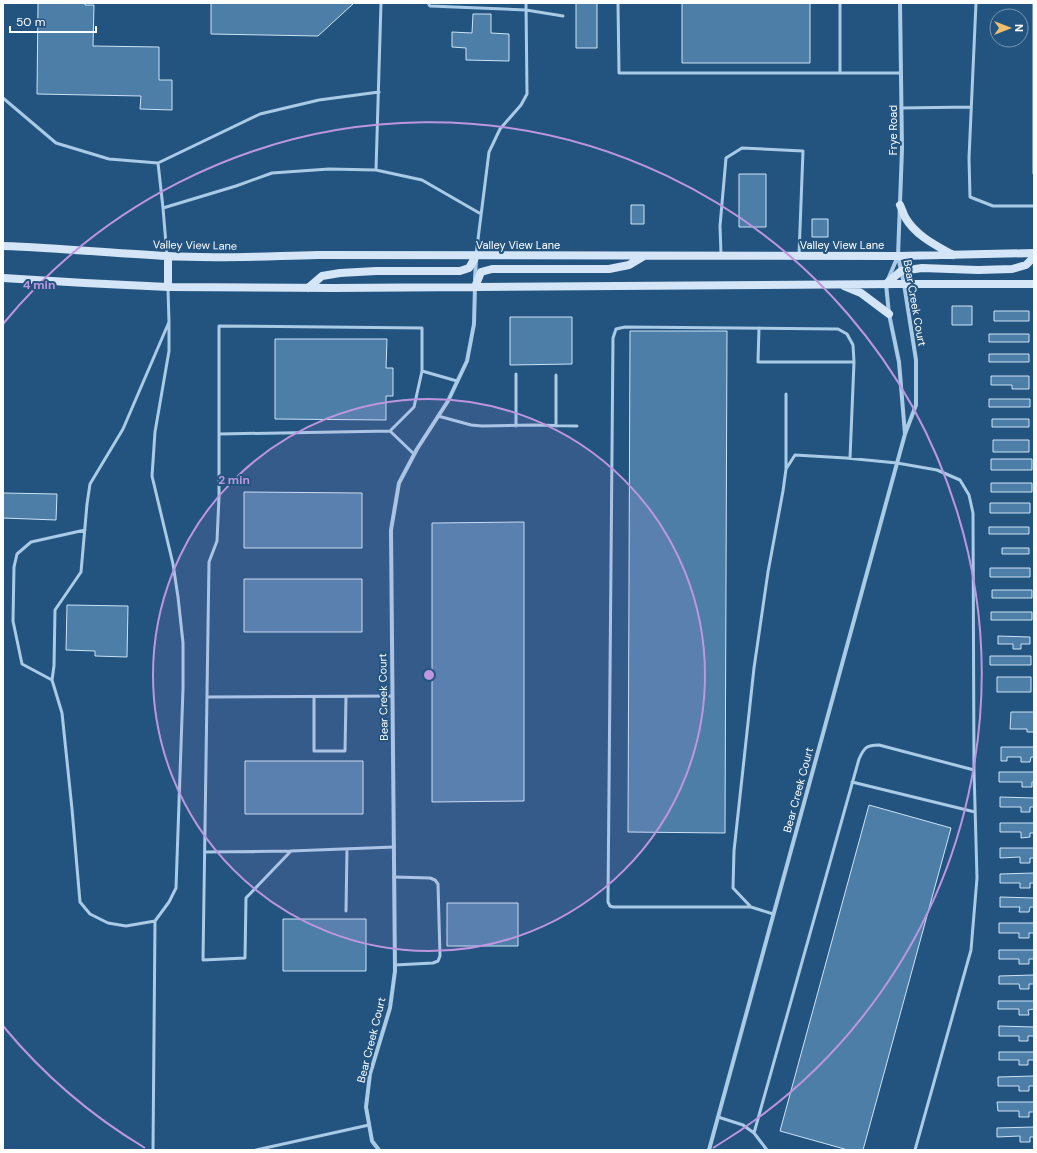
<svg xmlns="http://www.w3.org/2000/svg" width="1037" height="1153" viewBox="0 0 1037 1153" font-family="'DM Sans',sans-serif">
<style>
.building{fill:#4c7ea8;stroke:#cce3f5}
.lines{fill:none;stroke-linecap:round;stroke-linejoin:round}
.lane{stroke:#a9cbe6;stroke-width:3}
.street{stroke:#a9cbe6;stroke-width:4}
.secondary{stroke:#d3e5f6;stroke-width:8}
.ring{fill:none;stroke:#bd96df;stroke-width:2}
.labels{text-anchor:middle;dominant-baseline:central;stroke-width:4;stroke-linejoin:round;paint-order:stroke}
.street-label{font-size:11px;fill:#fff;stroke:#23547f}
.centre{fill:#bd96df;stroke:#23547f;stroke-width:2}
.ring-label{font-size:12px;text-anchor:middle;font-weight:bold;fill:#bd96df;stroke:#23547f;stroke-width:4;stroke-linejoin:round;paint-order:stroke}
</style>
<rect width="100%" height="100%" fill="#23547f"/>
<path class="building" d="M38 3H85V5H94L93 46 159 47V80H172V110L140 109 141 96 37 94Z
M211 3H354L318 36 211 34Z
M576 3H597V48H576Z
M682 3H810V63H682Z
M1033 3H1034V174H1033Z
M473 14H491V33L509 34V61L466 60V48L452 47V32L472 33Z
M739 174H766V227H739Z
M631 205H644V224H631Z
M812 219H828V237H812Z
M952 306H972V325H952Z
M994 311H1029V321H994Z
M510 317H572V364L510 365Z
M630 331H727L725 833 628 832Z
M989 334H1029V342H989Z
M275 339H387L386 368H393V396H386V420L275 419Z
M989 354H1029V362H989Z
M991 376H1029V389H1012V385H991Z
M989 399H1030V407H989Z
M992 419H1029V427H992Z
M993 440H1029V452H993Z
M991 459H1032V470H991Z
M991 483H1032V492H991Z
M244 492 362 493V548H244Z
M3 493 57 494 56 520 3 518Z
M990 503H1030V513H990Z
M524 522V801L432 802V523Z
M989 527H1029V534H989Z
M1002 548H1029V554H1002Z
M990 568H1030V577H990Z
M244 579H362V632H244Z
M992 590H1032V598H992Z
M67 605 128 606 127 657 95 656V651L66 650Z
M991 612H1032V620H991Z
M998 636 1030 637V644H1021V649H1013V644H998Z
M990 656H1031V665H990Z
M997 677H1031V692H997Z
M1011 712H1034V732H1027V729H1010Z
M1001 747H1034V757H1031L1030 762H1021V757H1007V761H1001Z
M245 761H363V814H245Z
M999 772H1034V782H1032V787H1022V782H999Z
M1000 797 1034 798V807H1030V812H1021V807H1000Z
M869 805 951 828 863 1150H848L780 1131Z
M1000 823H1034V833H1030V837L1021 838V832H1000Z
M1000 848H1034V858H1030V863H1020V857L1000 858Z
M1034 873V883H1030V888H1020V883H1000V874Z
M1000 897 1034 898V907H1030L1029 912H1019L1020 907H1000Z
M447 903H518V946H447Z
M283 919H366V971H283Z
M999 923H1034V933H1029V938H1019V933H999Z
M999 950H1034V959H1029V964H1019V959H999Z
M1034 975V984H1029V989H1020L1019 984H999V976Z
M998 1001H1034V1009L1028 1010 1029 1015H1019V1009H998Z
M999 1026 1034 1027V1036H1028V1041H1019V1036H999Z
M999 1052H1034V1060H1028V1065H1019V1060H999Z
M1034 1076V1086H1029V1091H1019V1086H998V1077Z
M997 1102H1034V1112H1029V1117H1019V1111H998Z
M1034 1127V1137H1030V1142H1020V1136L997 1137V1128Z"/>
<g class="lines">
<path class="lane" d="M428 3 430 6 526 10 563 16
M618 3 619 73H901
M840 3V73
M976 3 969 158 970 197 993 206H1034
M3 98 56 143 109 159 158 163 163 208
M901 108 971 107
M158 163 260 114 319 100 379 92
M376 170 381 3
M721 254 720 226 726 158 742 148 803 151 799 255
M476 255 489 152 500 129 521 105 527 94 526 3
M167 256 163 208 236 186 272 173 329 169 376 170 422 180 481 214
M168 289 169 322V351L155 432 152 476 173 564 178 597 183 643V689L176 888 169 902 155 921 126 926 108 923 90 914 80 902 72 809 62 713 52 680 54 666 55 610 81 572 87 504 90 484 123 429 169 322
M759 328 758 362H854
M556 375V426
M438 416 471 425 482 426 533 425 577 426
M516 426V374
M219 434 390 431
M414 454 390 431 414 407 422 371
M786 469V394
M52 680 22 664 13 621 14 567 17 554 31 542 85 530
M207 697 392 696
M314 697V751H345L346 697
M852 782 975 812
M394 847 291 851 246 898 245 958 203 960 209 562 217 541 219 497V326L422 328V371L457 381
M205 852 291 851
M394 877 430 878 435 880 438 884 440 956 438 961 433 963 395 965
M751 907H613L610 906 608 902 613 338 616 329 625 327 838 329 847 334 853 345 854 362 850 458
M346 911 347 849
M773 914 751 907 733 888 734 851 754 668 768 572 783 491 786 469 795 455 846 458 897 463 937 470 960 480 969 495 973 513 974 770 977 878 971 950 915 1150
M718 1117 743 1125 754 1133 767 1150
M754 1133 859 759C864 748 866 745 879 745L974 770
M153 1150 155 921
M256 1150 369 1125"/>
<path class="street" d="M898 256 902 149 900 3
M475 279 476 260
M379 1150 372 1141 366 1107 370 1074 390 1008 395 971 391 530 399 483 417 449 448 401 467 361 474 324 475 286
M709 1150 905 434 916 405V360L904 284 898 256 886 284 889 314 899 362 905 434"/>
<path class="secondary" d="M900 205C902 209 903 213 905 217 915 235 935 245 953 255
M3 246C58 248 112 253 167 256 217 259 268 256 318 255L898 256 1034 253
M168 256V287
M3 278 85 283 168 287 334 288 898 284H1034
M886 284 901 271 922 268 978 270 1012 269 1026 265 1034 257
M844 286 861 293 889 314
M475 287 481 272 492 269H609L629 265 644 256
M308 288 322 276 340 273 376 271H460L469 268 476 256"/>
</g>
<circle cx="429" cy="675" r="276" fill="#bd96df" fill-opacity=".12"/>
<g class="ring">
<circle cx="429" cy="675" r="276"/>
<path d="M145 1148A552 552 0 0 1 3 1026M3 324A552 552 0 1 1 713 1148"/>
</g>
<g class="labels">
<g class="street-label">
<text transform="translate(893 130) rotate(-90)">Frye Road</text>
<text transform="translate(195 245) rotate(1)">Valley View Lane</text>
<text x="518" y="245">Valley View Lane</text>
<text x="842" y="245">Valley View Lane</text>
<text transform="translate(915 303) rotate(80)">Bear Creek Court</text>
<text transform="translate(383 697) rotate(-91)">Bear Creek Court</text>
<text transform="translate(798 790) rotate(-75)">Bear Creek Court</text>
<text transform="translate(371 1040) rotate(-76)">Bear Creek Court</text>
</g>
</g>
<circle cx="429" cy="675" r="6" class="centre"/>
<g class="ring-label">
<text x="39" y="289">4 min</text>
<text x="234" y="484">2 min</text>
</g>
<rect width="1037" height="1153" fill="none" stroke="#ffffff" stroke-width="8"/>
<g transform="translate(1009 28) rotate(90)"><circle r="19" fill="#23547f" stroke="#7b98b2"/>
<path d="M0-3L7 15L0 10L-7 15Z" fill="#f1be6c"/>
<text y="-6" font-size="11" font-weight="bold" text-anchor="middle" fill="#ffffff">N</text>
</g>
<path d="M10 26v6h86v-6" fill="none" stroke="#ffffff" stroke-width="2"/>
<text x="16" y="26" font-size="12" fill="#ffffff" stroke="#23547f" stroke-width="3" paint-order="stroke">50 m</text>
</svg>
